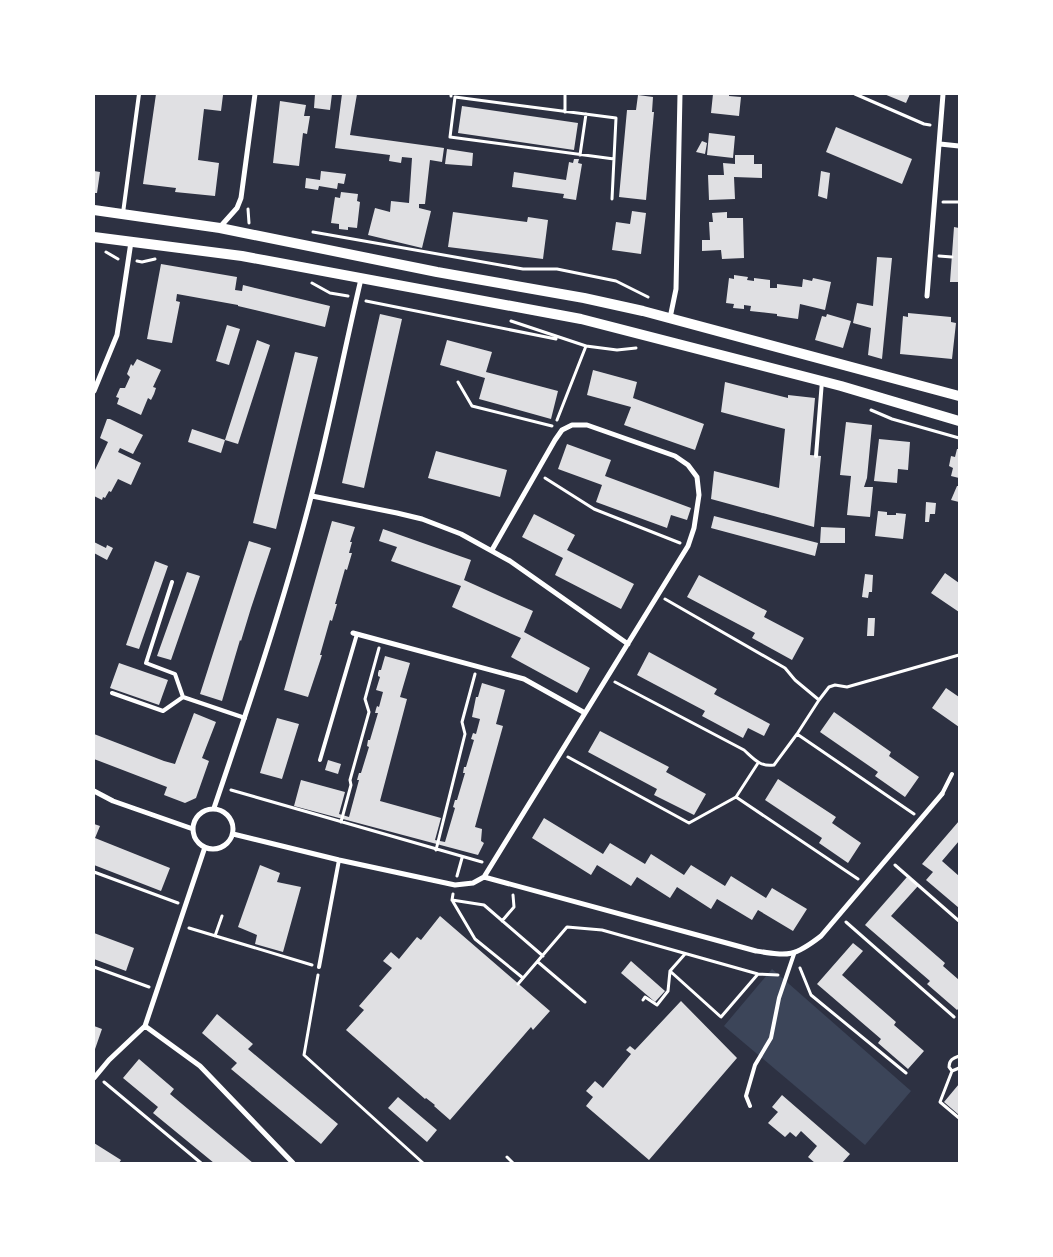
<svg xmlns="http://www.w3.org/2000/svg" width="1053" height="1257" viewBox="0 0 1053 1257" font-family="Ubuntu,sans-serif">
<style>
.green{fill:#3c4559}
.building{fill:#e0e0e3}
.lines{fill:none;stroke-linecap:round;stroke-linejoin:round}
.path{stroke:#fff;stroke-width:3}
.service{stroke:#fff;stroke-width:4}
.minor{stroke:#fff;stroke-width:5}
.secondary{stroke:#fff;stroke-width:10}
</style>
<rect width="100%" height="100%" fill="#2d3142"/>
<path class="green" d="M772 969 911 1091 865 1145 724 1026Z"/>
<path class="building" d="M156 94 223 95 221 111 204 109 198 160 219 163 215 196 175 192 176 188 143 184Z
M315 94H332L330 110 314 108Z
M342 94H357L350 135 444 148 442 162 430 160 425 204H419V208L431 211 422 248 368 235 375 208 390 212 391 201 409 203 412 158 402 157 401 163 389 161 390 155 335 148Z
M713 94H729V96L741 97 739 116 711 113Z
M884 94H910L906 103Z
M638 95 653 97 652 112H654L646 200 619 197 627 110H636Z
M280 101 306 105 304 116H310L307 134 303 133 299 166 273 163Z
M462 106 578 123 574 150 458 133Z
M836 127 912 159 902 184 826 152Z
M709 133 735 136 733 158 707 155Z
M702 141 707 143 705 154 696 152Z
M447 149 473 153 472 166 445 164Z
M735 155H754V164H762V178L734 177 735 199 709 200 708 175H724L723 163 735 164Z
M574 159H579L578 163 582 164 576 200 563 198 564 194 512 187 514 172 566 180 569 162 573 163Z
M94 171 100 172 97 193H94Z
M321 171 346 174 344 184 338 183 337 189 319 186 318 190 305 188 306 178 320 180Z
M821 171 830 173 827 199 818 196Z
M341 192 358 194 357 201 360 202 357 228 348 227V230L339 229V224L331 223 335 197 340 198Z
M632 211 646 213 641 254 612 250 616 222 630 224Z
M453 212 527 222 528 217 548 220 543 259 448 247Z
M727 212V218H743L744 258 722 259 721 250 702 251V240H710L709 222H713L712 213Z
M954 227 959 228V282H950Z
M877 257 892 258 882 359 868 355 871 328 853 323 857 303 873 306Z
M161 264 237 277 235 290 242 291 243 285 330 306 325 327 238 306V305L177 294 176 301 180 302 172 343 147 339Z
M734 275 748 277 747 280 754 281V278L770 280V288H777V284L802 287 803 279 812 281 813 278 831 282 825 310 800 304 798 319 777 316V314L750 311 751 306 744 305V309L733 308 734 304 726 303 729 278 734 279Z
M908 313 951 317V322L956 323 952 359 900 354 903 316 908 317Z
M380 314 402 319 364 488 342 483Z
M827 314 851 321 843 348 815 340 822 316 826 317Z
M227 325 240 329 229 365 216 361Z
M257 340 270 345 238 444 225 440Z
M447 340 492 352 486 372 558 391 551 419 479 399 485 378 440 365Z
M295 352 318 357 276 529 253 523Z
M137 359 161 370 153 387 156 388 154 394 151 400 148 398 141 415 117 404 119 398 116 397 120 388H125L130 377 127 374 131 364 133 366Z
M593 370 637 382 633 398 704 424 695 450 624 425 631 407 587 395Z
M725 382 788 398V395L815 398 810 455 821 456 814 527 711 499 714 471 779 488 785 429 721 412Z
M107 419H110L143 435 133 454 120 448 118 452 141 463 131 485 118 479 111 492 109 491 105 498 103 497 102 500 94 496V472L108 442 100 438Z
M846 422 872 425 867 478 864 487H873L870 517 847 515 851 476 840 475Z
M192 429 225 440 221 453 188 442Z
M879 439 910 442 908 470 898 469 897 483 874 481Z
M567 444 611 460 605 476 691 508 687 520 671 515 667 528 596 502 602 485 558 469Z
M957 449H959V478L951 476 953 468 949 466 951 456 955 457Z
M436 451 507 470 500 497 428 478Z
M957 486H959V502L951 500Z
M926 502 936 503 935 514H930L929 522H925Z
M878 511 887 512V515H896V513L906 514 903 539 875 536Z
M534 514 575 535 567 550 634 584 621 609 555 575 563 558 522 537Z
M714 516 818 543 815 556 711 528Z
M332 521 355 527 350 542H352L349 553H352L347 570 345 569 335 604H337L332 621 330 620 320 655H322L308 697 284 690Z
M821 527 845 528V543H820Z
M383 529 471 560 464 580 533 611 524 632 590 668 577 693 511 657 521 638 452 607 461 586 391 561 397 547 379 541Z
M249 541 271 548 251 608 241 641 240 640 222 701 200 694Z
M94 542 106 548 107 545 113 548 107 560 94 553Z
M155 561 168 566 139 649 126 645Z
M187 572 200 576 171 660 157 656Z
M945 573 959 583V612L931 593Z
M865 574 873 575 872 592H869L868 598 862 597Z
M699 575 767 611 764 617 804 638 792 660 752 638 755 633 687 597Z
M868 618H875L874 636H867Z
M649 652 717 689 714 694 770 724 764 736 748 728 743 738 702 716 705 711 637 675Z
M385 656 410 663 400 697 407 699 380 801 441 818 435 840 445 842 455 808 453 807 455 800H457L465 773H463L464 767H466L474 740 471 739 473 733 476 734 480 719 472 717 476 697H478L482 683 505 690 496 724 503 726 475 827 482 829 481 841 484 843 478 855 294 806 301 780 345 792 339 814 349 817 359 780H357L359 773H361L369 747 367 746 368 740H370L378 713H375L376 709 377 706 379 707 383 692 376 690 380 677 378 676V673L379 670H381Z
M119 663 168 680 159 705 110 688Z
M946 688 959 697V727L932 708Z
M834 712 891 752 889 756 919 777 905 797 875 776 878 772 820 732Z
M194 713 216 722 202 758 209 761 196 798 185 803 164 795 167 787 94 759V734L164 761 175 764Z
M277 718 299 724 282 779 260 773Z
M600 731 669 767 666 772 706 794 694 815 654 795 657 789 588 752Z
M328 760 341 764 338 774 325 770Z
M778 779 836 817 832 823 861 843 848 863 819 843 822 838 765 800Z
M544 818 603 854 610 843 645 864 651 854 684 875 691 865 725 886 731 876 766 898 772 888 807 909 793 931 758 910 752 920 717 899 711 909 677 887 670 898 637 877 631 886 597 865 591 875 532 838Z
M959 821V841L942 861 959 876V908L926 880 933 872 922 864Z
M94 824 100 826 95 838 170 868 161 891 94 865Z
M260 865 280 873 277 882 301 887 283 952 255 944 257 935 238 927Z
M907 877 918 886 891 916 945 963 943 966 959 980V1008L957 1010 927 984 930 981 865 925Z
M440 916 550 1011 533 1030 531 1027 450 1120 434 1106 435 1105 426 1098 425 1099 346 1030 364 1010 359 1006 392 968 383 961 391 952 399 959 417 937 421 940Z
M94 933 134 948 126 971 94 959Z
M853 943 863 951 842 975 896 1022 894 1025 924 1051 908 1069 878 1043 881 1039 817 984Z
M631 961 665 991 655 1002 621 973Z
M681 1001 737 1058 649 1160 586 1106 593 1097 586 1091 595 1081 603 1088 631 1054 626 1050 630 1046 635 1050Z
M217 1014 253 1044 248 1049 338 1124 321 1144 231 1069 237 1063 202 1033Z
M94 1026 102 1029 94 1052Z
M139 1059 174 1089 170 1094 253 1163H214L153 1113 158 1107 123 1078Z
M959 1084V1115L944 1102Z
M782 1095 850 1154 842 1163H815L808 1157 817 1146 801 1131 796 1137 790 1132 785 1137 768 1123 778 1112 772 1107Z
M398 1097 437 1130 427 1142 388 1108Z
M94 1143 121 1160 119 1163H94Z"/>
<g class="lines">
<path class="path" d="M565 94V112
M855 94 924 124 930 125
M451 96V94
M580 155 586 114
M612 199 616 118 455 97 450 137 614 159
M943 202H959
M248 209 249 223
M313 232 523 269H557L616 281 648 297
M106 252 118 259
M939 256 952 257
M137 261 142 262 155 259
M312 283 330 293 348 296
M366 301 556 339
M511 321 586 346 617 350 636 348
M458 382 472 406 552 426
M871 410 892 419 959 438
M557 420 586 346
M545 478 594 509 680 543
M615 682 744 750C754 759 760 767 774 765L797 734 819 700 795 680 785 668 665 599
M819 700 829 687 835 685 847 687 959 655
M797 734 914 814
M568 757 689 823 736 797 758 763
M231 790 482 862
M736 797 858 879
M341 822 351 785 350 780 369 712 365 699 379 648
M436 850 465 734 462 722 475 674
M895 865 959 921
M94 872 178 903
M457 876 462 858
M453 894 452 900 475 939 523 978
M452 900 484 905 543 956
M502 921 514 907 513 895
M846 922 954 1017
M189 928 312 965
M215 936 222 916
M538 962 585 1002
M94 967 149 987
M800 968 811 995 906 1073
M670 971 721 1017 758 974
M318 975 304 1055 423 1163
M518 984 567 927 602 930 758 974 778 975
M643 1000 645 997 657 1005 668 991 670 971 685 954
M959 1068 952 1071 940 1102 959 1118
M952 1071 949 1067C949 1060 953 1058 959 1056
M104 1082 201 1163
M507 1157 513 1163"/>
<path class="service" d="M123 213 139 94
M816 456 822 381
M172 582 146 663 175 674 183 697 245 718
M112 693 163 711 183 697
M320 760 357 634
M942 794 952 774
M319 967 339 860
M750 1106 746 1096 755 1065 771 1038 779 998 794 954"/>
<path class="minor" d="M940 144 959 146
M220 227 237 208 241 198 255 94
M927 296 943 94
M670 318 676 289 680 94
M94 391 117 335 131 242
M312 496 397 513 422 519 461 534 510 561 628 644
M353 633 524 679 585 713
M94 791 113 801 193 829
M214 808C249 705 284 602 311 497 330 425 344 351 361 279
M193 829a20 20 0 1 1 40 0a20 20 0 1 1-40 0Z
M233 834 339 860 455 885 473 883 484 877 756 951C789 956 794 957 821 936L942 794
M484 877 688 546 694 528 699 495 697 477 688 465 675 456 587 425H572L562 430 555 440 492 550
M145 1026 200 1066 293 1163
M94 1078 109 1060 145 1026 205 847"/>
<path class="secondary" d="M94 210 220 228 437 272 584 298 643 311 959 396
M94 237 242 256 581 319 841 386 959 421"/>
</g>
<rect width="1053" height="1257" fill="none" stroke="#ffffff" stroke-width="190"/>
</svg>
